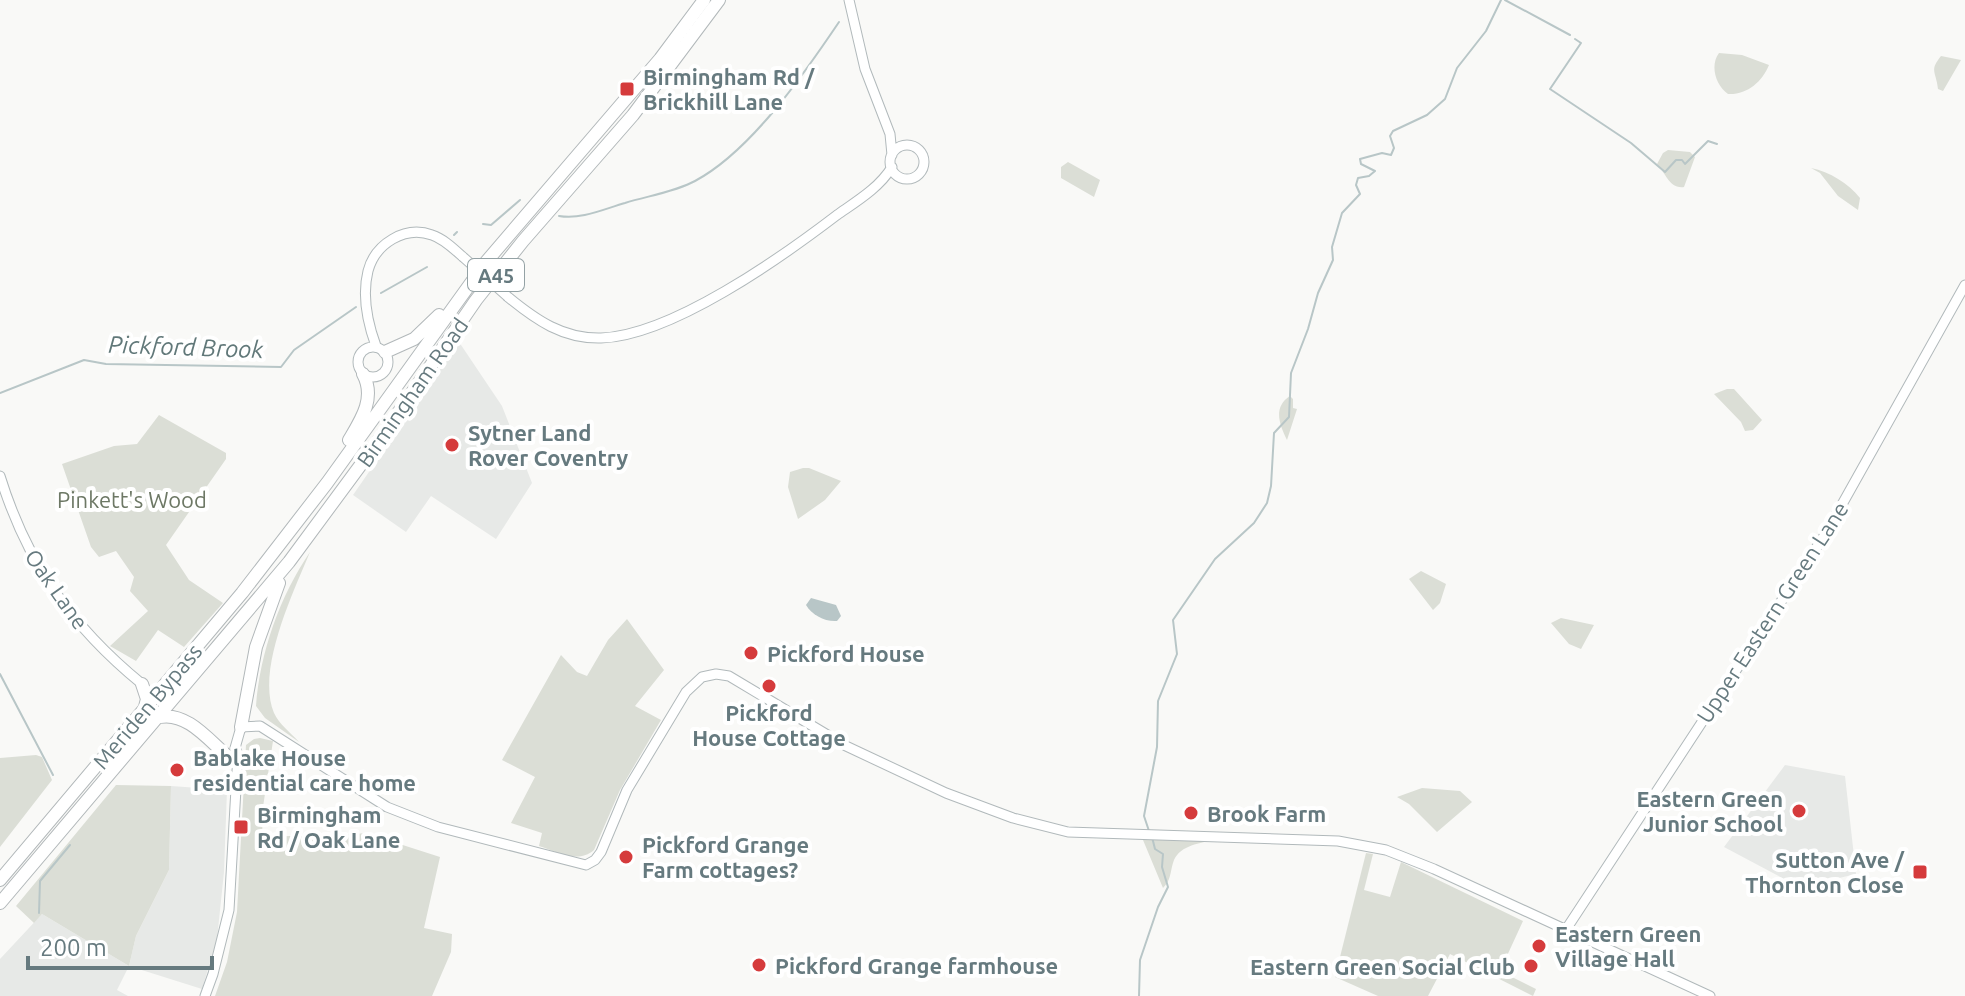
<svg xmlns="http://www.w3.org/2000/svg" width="1965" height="996" viewBox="0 0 1965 996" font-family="Ubuntu,sans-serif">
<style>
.built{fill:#e7e9e7}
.green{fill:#dbded6}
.water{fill:#b8c6c7}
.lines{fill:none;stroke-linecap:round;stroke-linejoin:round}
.stream{stroke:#b8c6c7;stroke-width:2}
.secondary-casing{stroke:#b1b9bb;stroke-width:11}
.highway-casing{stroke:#b2b8ba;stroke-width:14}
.secondary{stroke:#fff;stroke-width:9}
.highway{stroke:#fff;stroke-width:12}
.secondary-bridge-casing{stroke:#b1b9bb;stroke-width:11;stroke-linecap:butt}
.secondary-bridge{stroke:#fff;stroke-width:9}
.poi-dot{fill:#d53b3c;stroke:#fff;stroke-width:3}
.labels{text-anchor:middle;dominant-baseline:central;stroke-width:8;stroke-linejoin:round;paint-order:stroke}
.shield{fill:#fff;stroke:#94a2a5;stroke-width:2}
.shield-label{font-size:20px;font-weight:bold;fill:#667a7f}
.poi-label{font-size:22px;font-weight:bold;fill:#667a7f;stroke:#fff;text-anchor:start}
.street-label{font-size:22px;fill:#667a7f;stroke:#fff}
.park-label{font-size:22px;fill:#6d7865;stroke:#fff}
.water-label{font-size:24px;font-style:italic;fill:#617879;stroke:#fff}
</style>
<rect width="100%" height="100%" fill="#f9f9f7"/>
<path class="built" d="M459 342 502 406 532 483 496 539 431 496 406 532 353 495Z
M1785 765 1845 776 1856 874 1835 879 1816 896 1724 847Z
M171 786 227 790 224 872 217 939 202 989 129 966 117 990 128 996H0V959L42 914 129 966 136 936 169 870Z"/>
<path class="green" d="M1719 53 1742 55 1769 65C1762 82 1747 95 1728 94 1715 85 1710 65 1719 53Z
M1941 56 1961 60 1943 91 1938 89C1936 71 1929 71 1941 56Z
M1668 150 1690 152 1695 157 1684 187C1669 189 1666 173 1657 164L1663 153Z
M1068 162 1100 180 1094 197 1061 178V167Z
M1811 168C1830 172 1848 183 1860 198L1858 210 1838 196 1820 173Z
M1727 389H1734L1762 420 1753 430 1745 431 1741 422 1714 394Z
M1290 396 1293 399V408L1297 409 1287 440C1279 424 1273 407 1290 396Z
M159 415 226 453V459L166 545 189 580 223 603 184 647 158 630 136 661 110 646 148 611 130 591 134 577 116 551 99 557 91 547 62 464 114 446 137 444Z
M803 468H809L841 481 825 500 798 519 788 487 790 472Z
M310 552C293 593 256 670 274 713 279 724 291 733 299 742L265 718 256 706C260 652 280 596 310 552Z
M1421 571 1446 584 1440 603 1433 610 1409 579Z
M1561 618 1594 625 1581 649 1569 644 1551 623Z
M627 619 664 670 635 706 661 720 620 790 594 850C578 864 557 852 539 846L542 833 511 823 535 777 502 760 561 655 577 672 587 676 608 640Z
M260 738 273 741 263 807 262 837 375 833 384 839 440 857 424 928 452 934 451 952 432 996H215L227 962 237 912 246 745 254 739Z
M36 755 42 757 52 780 0 847V758Z
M116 785 171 786 169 870 136 936 129 966 42 914 34 923 16 906Z
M1422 788 1460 791 1472 802 1437 832 1409 804 1397 797Z
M1145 837 1212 840C1197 844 1178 846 1173 863 1170 873 1171 880 1163 888L1143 840Z
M1366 853 1373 854 1364 890 1390 897 1401 862 1523 921 1500 971 1536 989 1533 996 1450 954 1428 996H1378L1335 977Z"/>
<path class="water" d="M811 598 836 605 841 616 837 621C825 622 812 615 806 605Z"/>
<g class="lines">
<path class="stream" d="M1505 0 1570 35
M1575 39 1581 43 1550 89 1631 143 1665 172 1676 160H1682L1685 164 1708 141 1717 144
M559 216C581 220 604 209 625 203 647 196 675 192 695 181 751 151 804 74 839 22
M483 224 491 225 520 200
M454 235 457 232
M381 293 427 267
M0 393 84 360 106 364 281 367 294 350 356 307
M0 674 53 775
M1149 831 1144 816 1157 747 1158 701 1177 654 1173 620 1215 559 1254 523 1267 503 1271 486 1274 433 1289 417 1291 373 1308 329 1318 293 1333 260 1332 247 1342 213 1360 194 1356 185 1358 178 1369 176 1375 171 1361 164 1360 159 1382 153 1391 155 1394 148 1390 136 1393 131 1427 115 1445 99 1457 68 1486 31 1501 0
M39 913 40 881 70 845
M1139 996 1140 960 1158 907 1168 887 1162 867 1163 854 1155 849 1152 837"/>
<g class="secondary-casing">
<path id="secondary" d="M849 0 865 69 890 134 892 155
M890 162a17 17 0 1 1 34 0a17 17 0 1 1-34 0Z
M508 297C536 320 563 339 601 338 671 336 782 257 837 215 857 201 879 188 892 167
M376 346C368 324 362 295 368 271 375 244 405 225 432 235 444 239 454 249 463 257
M358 362a15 15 0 1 1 30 0a15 15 0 1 1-30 0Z
M0 476C27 563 71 626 142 684
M235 748 241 727 260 726 387 807 438 827 586 865 595 860 601 852 627 790 686 692 702 677 716 674 729 676 846 746 946 793 1013 818 1068 832 1338 841 1386 850 1434 869 1710 996
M1565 931 1826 533 1965 285
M205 996 213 974 229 910 238 754 235 748"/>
</g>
<g class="highway-casing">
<path id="highway" d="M385 352 414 339 439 315
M349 440C361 420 376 398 363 374
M142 684 147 699 145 707
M160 717C186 712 207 738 225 754
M241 727 256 647 279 583
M0 880 242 593 327 483 486 262 660 59 704 0
M0 903 289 562 385 432 476 300 523 241 633 115 719 0"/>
</g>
<use href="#secondary" class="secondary"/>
<use href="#highway" class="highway"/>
<g class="secondary-bridge-casing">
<path id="secondary-bridge" d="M463 257 508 297"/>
</g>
<use href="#secondary-bridge" class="secondary-bridge"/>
</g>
<g class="poi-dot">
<rect x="619" y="81" width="16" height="16" rx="4"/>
<circle cx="452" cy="445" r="8"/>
<circle cx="751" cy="653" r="8"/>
<circle cx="769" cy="686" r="8"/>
<circle cx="177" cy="770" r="8"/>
<circle cx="1799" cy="811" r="8"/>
<circle cx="1191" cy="813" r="8"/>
<rect x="233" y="819" width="16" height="16" rx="4"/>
<circle cx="626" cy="857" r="8"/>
<rect x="1912" y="864" width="16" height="16" rx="4"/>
<circle cx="1539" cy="946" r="8"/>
<circle cx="759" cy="965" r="8"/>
<circle cx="1531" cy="966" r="8"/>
</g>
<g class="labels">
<rect class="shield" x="468" y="259" width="56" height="32" rx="6"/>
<g class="shield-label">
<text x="496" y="275">A45</text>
</g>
<g class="poi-label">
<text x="643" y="76">Birmingham Rd /<tspan x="643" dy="25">Brickhill Lane</tspan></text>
<text x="468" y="432">Sytner Land<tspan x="468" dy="25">Rover Coventry</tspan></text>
<text x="767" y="653">Pickford House</text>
<text x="769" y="712" text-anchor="middle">Pickford<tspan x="769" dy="25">House Cottage</tspan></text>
<text x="193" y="757">Bablake House<tspan x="193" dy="25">residential care home</tspan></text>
<text x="1783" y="798" text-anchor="end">Eastern Green<tspan x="1783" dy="25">Junior School</tspan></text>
<text x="1207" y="813">Brook Farm</text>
<text x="257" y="814">Birmingham<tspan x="257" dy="25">Rd / Oak Lane</tspan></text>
<text x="642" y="844">Pickford Grange<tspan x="642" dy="25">Farm cottages?</tspan></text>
<text x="1904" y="859" text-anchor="end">Sutton Ave /<tspan x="1904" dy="25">Thornton Close</tspan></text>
<text x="1555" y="933">Eastern Green<tspan x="1555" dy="25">Village Hall</tspan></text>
<text x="775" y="965">Pickford Grange farmhouse</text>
<text x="1515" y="966" text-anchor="end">Eastern Green Social Club</text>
</g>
<g class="street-label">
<text transform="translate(412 392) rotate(-55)">Birmingham Road</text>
<text transform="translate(57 589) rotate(55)">Oak Lane</text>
<text transform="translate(1772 612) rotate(-57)">Upper Eastern Green Lane</text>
<text transform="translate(147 706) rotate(-50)">Meriden Bypass</text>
</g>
<g class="park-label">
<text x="132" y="499">Pinkett's Wood</text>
</g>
<g class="water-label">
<text transform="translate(186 347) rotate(2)">Pickford Brook</text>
</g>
</g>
<path d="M28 956v12h184v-12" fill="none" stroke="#667a7f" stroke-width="4"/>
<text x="40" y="956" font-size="24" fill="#667a7f" stroke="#ffffff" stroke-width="6" paint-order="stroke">200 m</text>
</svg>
